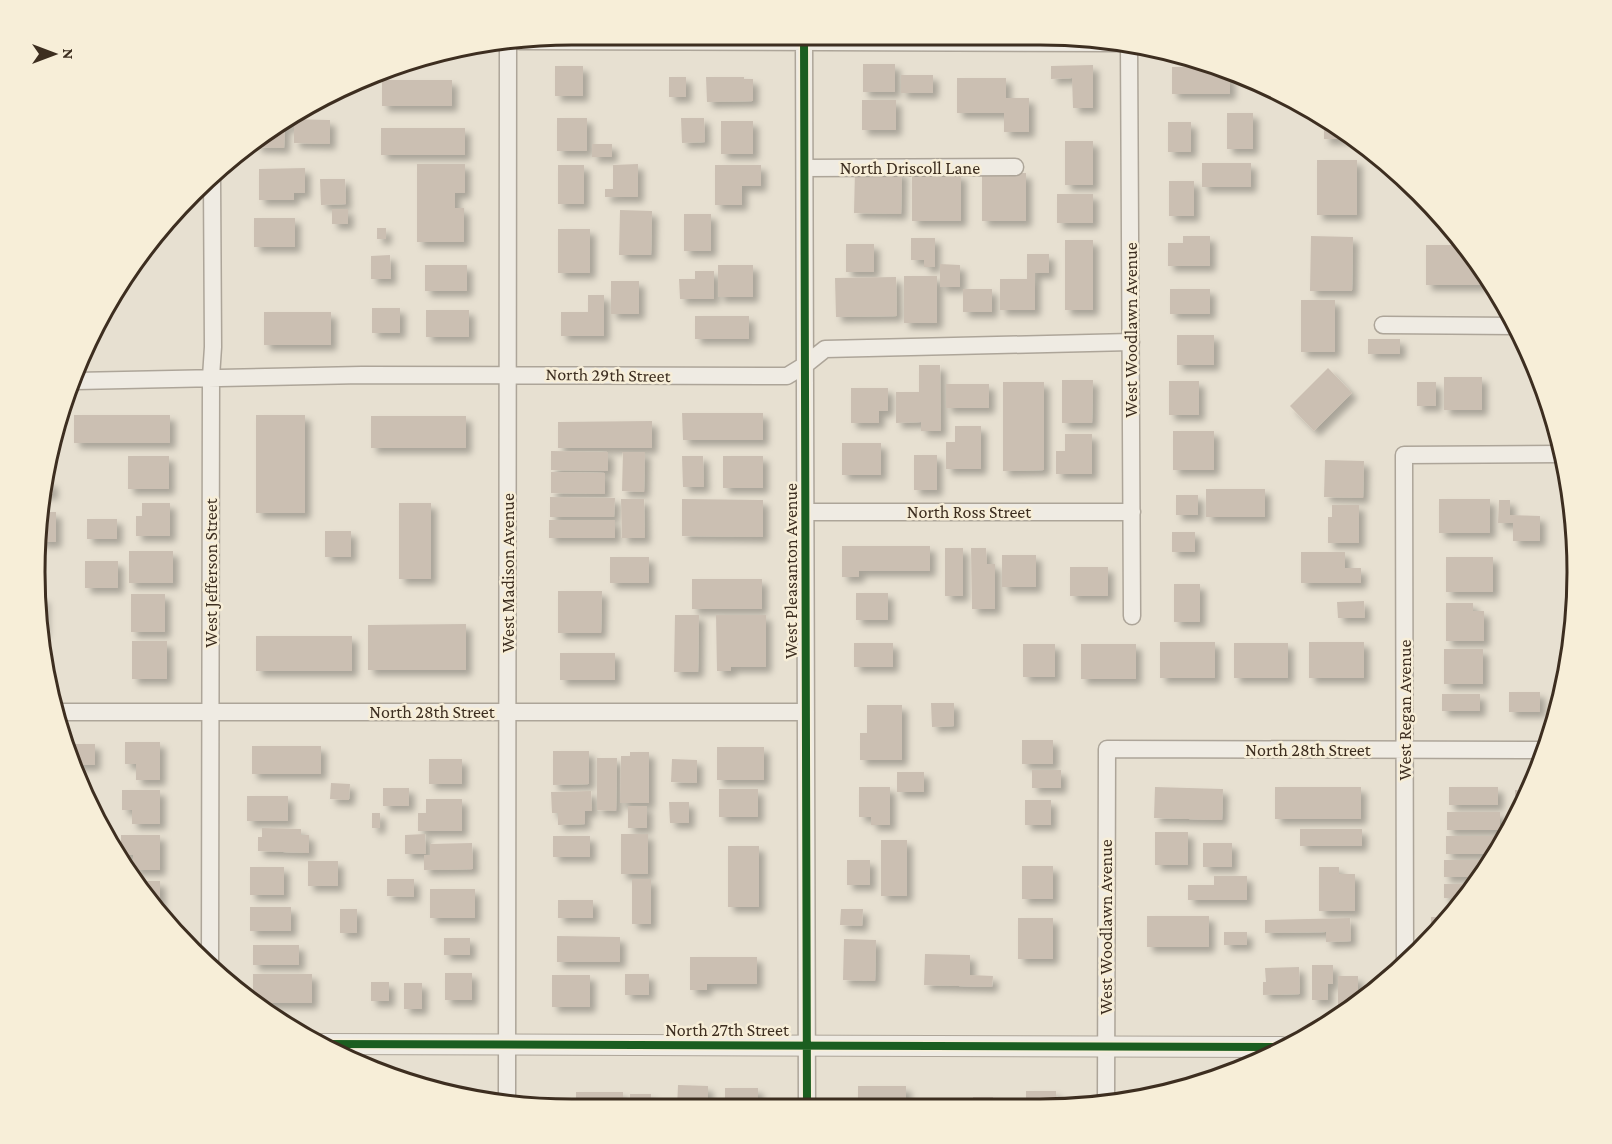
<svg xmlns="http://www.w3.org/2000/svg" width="1612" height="1144" viewBox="0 0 1612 1144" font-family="'Crimson Pro',serif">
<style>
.building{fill:#cbbfb2;filter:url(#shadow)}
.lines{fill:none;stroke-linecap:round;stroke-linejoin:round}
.minor-casing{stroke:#ada599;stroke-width:19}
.tertiary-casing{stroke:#ada599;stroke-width:22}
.minor{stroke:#efebe3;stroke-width:16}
.tertiary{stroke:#efebe3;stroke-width:20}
.cycleway-casing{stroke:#f7eed8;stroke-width:11}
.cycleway{stroke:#1b5e20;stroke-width:8}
.labels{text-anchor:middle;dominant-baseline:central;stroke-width:5;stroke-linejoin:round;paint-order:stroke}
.street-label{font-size:18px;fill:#3d2e20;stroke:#f7eed8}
.rim{fill:none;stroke:#3d2e20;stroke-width:3}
</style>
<defs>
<filter id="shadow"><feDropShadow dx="5.5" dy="5.5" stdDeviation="3" flood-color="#0004"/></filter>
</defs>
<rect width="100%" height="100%" fill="#e7e0d1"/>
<path class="building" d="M863 64H895V92H863Z
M1093 65V108H1073L1072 78 1051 79V66Z
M555 66H583V96H555Z
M1172 67H1203L1230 77V94H1172Z
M901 75H933V93H901Z
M669 77H686V97H669Z
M706 77H744V79H753V101L707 102Z
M957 78H1006V98H1029V132H1004V113H957Z
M382 80H452V106H382Z
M862 100H896V130H862Z
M1227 113H1253V149H1227Z
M557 118H587V151H557Z
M681 118H704L705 142 682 143Z
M287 119 330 120V144L294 143V126H285L284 148 256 147V140L274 125Z
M1324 119 1325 120 1348 139H1324Z
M721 121H753V154H721Z
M1168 122H1191V152H1168Z
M381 128H465V155H381Z
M1065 141H1093V185H1065Z
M592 144H612V157H592Z
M1317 160H1357V215H1317Z
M1202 163H1251V187H1202Z
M417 164H465V193H455V208H464V242H417Z
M638 164V197H605V189H613V165Z
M558 165H584V204H558Z
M715 165H761V186H742V205H715Z
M305 168V193H294V200H259V169Z
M855 170 902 171 901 214 854 213Z
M982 173H1026V221H982Z
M912 174H961V221H912Z
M320 179H345L346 204 321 205Z
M1169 181H1194V216H1169Z
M1057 194H1093V223H1057Z
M332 209H348V224H332Z
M620 210 652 211 651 255H619Z
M684 214H711V251H684Z
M254 218H295V247H254Z
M377 228H386V239H377Z
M558 229H590V273H558Z
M1183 236H1210V266H1168V243H1183Z
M1311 236 1353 237 1352 291H1310Z
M911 238H935V267H924V260H911Z
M1065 240H1093V310H1065Z
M846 244H874V272H846Z
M1426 245H1464L1482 271V285H1426Z
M1027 254H1049V273H1035V310H1000V279H1027Z
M390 255 391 279H371V256Z
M940 264 960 265V287H940Z
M425 265H467V291H425Z
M718 265H753V297H718Z
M695 271H714V299H680L679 279H695Z
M904 276H937V323H904Z
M896 277 897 316 836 317 835 278Z
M611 281H639V314H611Z
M963 289H992V312H963Z
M1170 289H1210V314H1170Z
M588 295H604V336H561V312H588Z
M1301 300H1335V352H1301Z
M372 308H400V333H372Z
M426 310H469V337H426Z
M264 312H331V345H264Z
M695 316H749V339H695Z
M1177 335H1214V365H1177Z
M1368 339H1400V354H1368Z
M919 365H940L941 431H921V422L896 423V392H919Z
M1328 368 1352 393 1314 431 1290 406Z
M1444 377H1482V410H1444Z
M1062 380H1093L1092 423H1062Z
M1169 381H1199V415H1169Z
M1003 382H1044V470L1003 471Z
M1417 382H1436V406H1417Z
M946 384H989V408H946Z
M851 388H888V411H879V423H851Z
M682 413H763V440H683Z
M74 415H170V443H74Z
M256 415H305V513H256Z
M371 416H466V448H371Z
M652 421V448H558V422Z
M955 426H981V469H946V442H955Z
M1173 431H1214V470H1173Z
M1065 434H1092V474H1056V451H1065Z
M842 443H881V475H842Z
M551 451 608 452V471L551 470Z
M623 452H645L644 492 622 491Z
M914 455H937V490H914Z
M128 456H169V489H128Z
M682 456H703L704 487H683Z
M723 456H763V488H723Z
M1325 460 1364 461 1363 498 1324 497Z
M551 472 605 473V494L551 493Z
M45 481H52L53 494H41Z
M1206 489H1265V517H1206Z
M1564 494H1571L1574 523H1563Z
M1176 495H1198V515H1176Z
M550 497 615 498 614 517H550Z
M621 499H644L645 538H622Z
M682 499 763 500V537L682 536Z
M1439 499H1490V533H1439Z
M1499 500H1510V515L1540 516V541H1513V523H1498Z
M142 503H170V536H136V516H142Z
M399 503H431V579H399Z
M1332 505H1359V543H1328V517H1332Z
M40 512H56V542H39Z
M87 519H117V539H87Z
M549 520H615V538H549Z
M1567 525H1574V547H1567Z
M325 531H351V557H325Z
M1172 532H1195V552H1172Z
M842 546H930V571H859V577H842Z
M945 548H963V596H945Z
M971 548H986L987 564H995V609H972Z
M129 551H173V583H129Z
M1301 552H1345V568H1361V583H1301Z
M1002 555H1036V587H1002Z
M610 557H649V583H610Z
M1446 557H1493V592H1446Z
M85 561H118V588H85Z
M1070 567H1108V596H1070Z
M692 579H762V609H692Z
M1174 584H1200V622H1174Z
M558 591H602L601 633H558Z
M856 593H888V620H856Z
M131 594H165V632H131Z
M39 597H44V632H39Z
M1364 601 1365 618H1338L1337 602Z
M1446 603H1473V611H1484V641H1446Z
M675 615H699L698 672H674Z
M716 615H766V667H731V671H717Z
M1565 620H1574L1567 666H1565Z
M466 624V670H368V625Z
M256 636H352V671H256Z
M132 641H167V679H132Z
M1160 642H1215V678H1160Z
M1309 642H1364V678H1309Z
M854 643H893V667H854Z
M1234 643H1288V678H1234Z
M1023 644H1055V677H1023Z
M1081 644H1136V679H1081Z
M1444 649H1483V684H1444Z
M560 653H615V680H560Z
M1509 692H1540V712H1509Z
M1442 694H1480V711H1442Z
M931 703H954V726L932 727Z
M867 705H902V760H860V733H867Z
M1022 740H1053V764H1022Z
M125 742H160V780H136V764H125Z
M75 744H95V765H75Z
M252 746H321V774H252Z
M717 747H764V780H717Z
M553 751H589V784L553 785Z
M630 752H649V803H620L621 756H630Z
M597 758H617L616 811 597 810Z
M429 759H462V784H429Z
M672 759 697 760V783L671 782Z
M1032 770H1061V788H1032Z
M897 772H924V792H897Z
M331 783 350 784 349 800 330 799Z
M859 787H890V825H871V817H859Z
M1155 787 1223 789 1222 820 1154 818Z
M1275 787H1361V819H1275Z
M1449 787H1498V805H1449Z
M383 788H409V806H383Z
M719 789H758V817H719Z
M122 790H160V824H132V810H122Z
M1515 790H1530L1523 806H1515Z
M591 791 592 811H585V824L558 825V813H552L551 792Z
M247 796H288V821H247Z
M426 799H462V831H418V813H426Z
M1025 800H1051V825H1025Z
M669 802H689V823H670Z
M628 806H647V828H628Z
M1447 812H1500V830H1447Z
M372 813H380V828H372Z
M262 828 301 829V835H309V853L258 851V837H262Z
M1300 829H1362V846H1300Z
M1155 832H1188V865H1155Z
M425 834 426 854H405V835Z
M621 834H648V874H621Z
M121 835H160V870H133V855H123L121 851Z
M553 836H590V857H553Z
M1446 836H1499V847L1495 854H1446Z
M881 840H907V896H881Z
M472 843 473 869 424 870V855H430V844Z
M1203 843H1232V867H1203Z
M728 846H759V907H728Z
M847 860H870V885H847Z
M1444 860H1491L1480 877H1444Z
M308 861H338V886H308Z
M1022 866H1053V899H1022Z
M250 867H284V895H250Z
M1319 867H1339V874H1355V911H1319Z
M1214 876H1247V900H1188V885H1214Z
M387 879H414V897L387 896Z
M632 879H651V924H632Z
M140 881H160V914Z
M1444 884H1476L1467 898H1444Z
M430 889H475V918H430Z
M558 900H593V918H558Z
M250 907H291V931H250Z
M340 909H357V933H340Z
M841 909H863L862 926 840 925Z
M1147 916H1209V947H1147Z
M1431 917H1449L1431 937Z
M1018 918H1053V959H1018Z
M1350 918 1351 941 1326 942V932L1265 933V920Z
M1224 932H1247V945H1224Z
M557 936 620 937V962H557Z
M444 938H470V955H444Z
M844 939 876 940 875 981 843 980Z
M253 945H299V965H253Z
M925 954 970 955V975L993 976 992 987 924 985Z
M690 957H757V984H707V990H690Z
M1312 965H1333V984H1328V1000H1312Z
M1299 967 1300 994 1263 995V982H1266L1265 968Z
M445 973H472V1000H445Z
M253 974H312V1003H253Z
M625 974H649V995H625Z
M552 975H590V1007H552Z
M1338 976H1358V999L1348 1005H1338Z
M371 982H389V1001H371Z
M404 983H422V1009H404Z
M414 1084H449V1094L433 1091Z
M678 1085 708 1086V1107L677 1108Z
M858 1086H906V1106H858Z
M1155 1086H1179L1155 1093Z
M725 1088H758V1107H725Z
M1026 1091H1056V1105H1026Z
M576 1092H623V1108H576Z
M630 1094H651V1108H630Z
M973 1097H993V1106H973Z"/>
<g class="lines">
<g class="minor-casing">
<path id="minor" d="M804 35 807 1107
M520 41 1121 43
M1129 43 1132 616
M805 168 1015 167
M1383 325 1516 326
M76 381 362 375 787 376 805 365 825 349 1131 342
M806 512H1132
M58 712H806
M1405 965 1404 455 1562 454
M210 966 211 377 213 347 212 179
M507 1103 508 43
M1106 1105 1107 749 1545 750"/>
</g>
<g class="tertiary-casing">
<path id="tertiary" d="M318 1044 1281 1047"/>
</g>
<use href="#minor" class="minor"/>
<use href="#tertiary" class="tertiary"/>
<g class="cycleway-casing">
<path id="cycleway" d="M804 35 807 1107
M318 1044 1281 1047"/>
</g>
<use href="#cycleway" class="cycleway"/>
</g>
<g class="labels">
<g class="street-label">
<text x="910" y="168">North Driscoll Lane</text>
<text transform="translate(1131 330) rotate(-90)">West Woodlawn Avenue</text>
<text transform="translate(608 375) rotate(1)">North 29th Street</text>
<text x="969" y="512">North Ross Street</text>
<text transform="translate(791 571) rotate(-90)">West Pleasanton Avenue</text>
<text transform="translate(211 573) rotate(-90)">West Jefferson Street</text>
<text transform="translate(508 573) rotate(-90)">West Madison Avenue</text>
<text transform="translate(1405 710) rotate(-90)">West Regan Avenue</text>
<text x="432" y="712">North 28th Street</text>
<text x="1308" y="750">North 28th Street</text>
<text transform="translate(1106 927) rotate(-90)">West Woodlawn Avenue</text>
<text x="727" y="1030">North 27th Street</text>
</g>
</g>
<path d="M0 0H1612V1144H0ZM572 45H1040A527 527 0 0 1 1567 572V572A527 527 0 0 1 1040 1099H572A527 527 0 0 1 45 572V572A527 527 0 0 1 572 45Z" fill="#f7eed8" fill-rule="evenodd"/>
<path class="rim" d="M572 45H1040A527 527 0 0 1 1567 572V572A527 527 0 0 1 1040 1099H572A527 527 0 0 1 45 572V572A527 527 0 0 1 572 45Z"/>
<g transform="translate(54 54) rotate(90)" stroke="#f7eed8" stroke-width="4.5" paint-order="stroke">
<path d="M0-4.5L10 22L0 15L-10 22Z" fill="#3d2e20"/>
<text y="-9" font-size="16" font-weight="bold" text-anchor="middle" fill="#3d2e20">N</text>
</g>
</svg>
